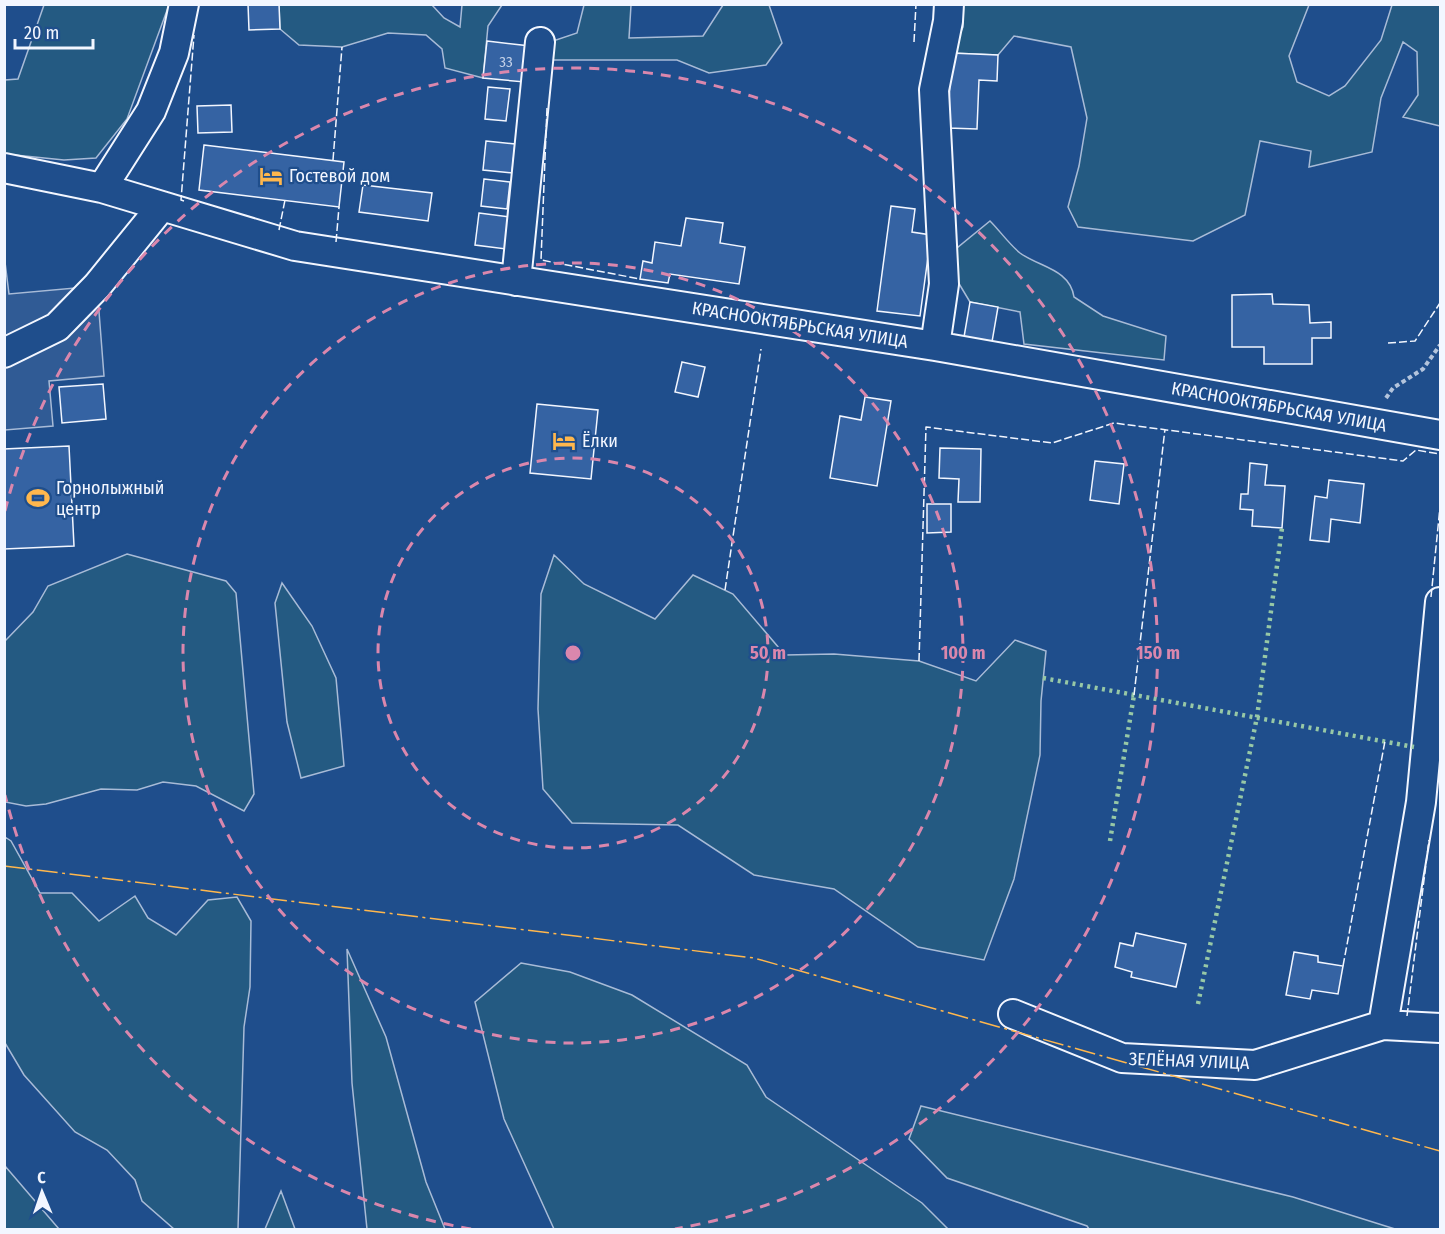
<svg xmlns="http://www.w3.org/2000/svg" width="1445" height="1234" viewBox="0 0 1445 1234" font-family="'Fira Sans Condensed',sans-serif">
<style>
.green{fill:#245a82;stroke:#a8bbd7;stroke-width:1.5}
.parking{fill:#305b95;stroke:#a8bbd7;stroke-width:1.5}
.building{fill:#3563a3;stroke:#f2f6ff;stroke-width:1.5}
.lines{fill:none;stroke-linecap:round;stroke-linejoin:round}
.minor-casing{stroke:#f2f6ff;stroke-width:32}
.path{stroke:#b3c4dc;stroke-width:4;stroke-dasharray:4.5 3;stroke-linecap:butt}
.minor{stroke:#1f4e8c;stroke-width:28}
.hedge{stroke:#97c8a6;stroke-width:4.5;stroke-dasharray:3 4.5;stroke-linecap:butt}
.fence{stroke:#f2f6ff;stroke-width:1.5;stroke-dasharray:8 3;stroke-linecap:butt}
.power{stroke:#ffb74d;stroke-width:1.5;stroke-dasharray:21 4.5 3 4.5;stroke-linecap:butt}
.ring{fill:none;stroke:#da87ad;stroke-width:3;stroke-dasharray:10 8}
.labels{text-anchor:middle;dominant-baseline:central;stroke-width:4.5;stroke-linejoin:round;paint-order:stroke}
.number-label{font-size:15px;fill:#c3d1e8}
.poi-label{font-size:18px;fill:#f2f6ff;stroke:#1f4e8c;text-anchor:start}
.street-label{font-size:18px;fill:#f2f6ff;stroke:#1f4e8c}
.centre{fill:#da87ad;stroke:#1f4e8c;stroke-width:3}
.ring-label{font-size:18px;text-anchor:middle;font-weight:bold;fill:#da87ad;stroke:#1f4e8c;stroke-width:4.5;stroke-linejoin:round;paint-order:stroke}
</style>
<rect width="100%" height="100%" fill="#1f4e8c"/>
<path class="green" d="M44 5H169L127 119 96 158 64 160 5 154V80L18 79Z
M279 5H432L444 18 460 27 462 5H502L488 26 483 78 445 68 442 49 426 35 388 33 342 47 299 45 280 29Z
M584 5H631L629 38 703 36 723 5H769L782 43 766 65 709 73 677 60H549L550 42 577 33Z
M963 5H1309L1289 56 1297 82 1329 96 1345 86 1381 40 1392 5H1440V126L1403 117 1418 95 1417 52 1403 42 1381 98 1372 152 1309 167 1311 151 1260 141 1245 215 1193 241 1078 227 1068 207 1079 166 1087 118 1071 47 1014 36 998 55 951 53 963 27Z
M990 221C1000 231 1009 244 1020 253 1039 267 1070 269 1074 297L1103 316 1166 336 1164 360 1024 344 1020 312 970 302 952 272 957 248Z
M127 554 226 581 236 593 254 794 244 811 196 786 163 782 137 790 101 789 46 804 26 806 5 802V641L33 612 48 586Z
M554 555 584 584 655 619 693 575 733 594 785 655 834 654 919 661 976 681 1015 640 1046 651 1041 701 1040 755 1014 879 984 960 918 947 834 889 754 875 678 825 572 823 543 789 538 709 541 594Z
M282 583 312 626 336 678 344 766 301 778 287 722 275 603Z
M5 837 11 841 40 893H72L99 921 135 896 148 918 176 935 208 900 237 897 251 921 250 987 244 1027 238 1229H174L142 1201 135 1180 107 1150 75 1132 24 1075 5 1043Z
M347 949 386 1037 426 1182 445 1229H367L352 1083Z
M521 963 570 972 632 995 747 1065 766 1097 922 1203 948 1229H554L504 1119 475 1002Z
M921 1106 1293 1197 1395 1229H1089L1087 1226 947 1178 909 1139Z
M5 1166 59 1229H5Z
M281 1191 295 1229H265Z"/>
<path class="parking" d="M5 262 9 294 97 286 104 376 49 381 53 426 5 430Z"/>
<path class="building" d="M248 4H279L280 29 249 30Z
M487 41 530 46 525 82 483 78Z
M951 53 998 55 997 81 979 80 977 129 948 128Z
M488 87 510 89 506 121 485 119Z
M231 105 232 132 198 133 197 106Z
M486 141 515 144 512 173 483 170Z
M204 145 344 162 339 207 199 190Z
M484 179 510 182 507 209 481 206Z
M363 185 432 193 428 221 359 212Z
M891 206 915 209 912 232 931 235 920 316 877 311Z
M479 213 510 217 506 249 475 245Z
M686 218 723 223 720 243 745 247 739 284 670 274 668 283 640 279 643 261 652 263 655 242 681 246Z
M1272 294 1273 304 1309 305 1310 323 1331 322V338H1312V364H1264V347H1232V295Z
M970 302 998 307 992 342 964 337Z
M682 362 705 367 698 397 675 392Z
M103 384 106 419 62 423 59 387Z
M865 397 891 401 877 486 830 478 840 416 861 420Z
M537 404 598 410 591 479 530 473Z
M69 446 74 546 4 549V449Z
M940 448 981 449 980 502H958L959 479 939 478Z
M1095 461 1124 464 1119 504 1090 500Z
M1250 463 1267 465 1265 485 1285 486 1282 528 1252 526 1253 510 1240 509 1241 494H1248Z
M1329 480 1364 484 1360 523 1331 519 1329 542 1310 540 1315 496 1327 498Z
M927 504H951V532L927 533Z
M1136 933 1186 944 1176 987 1131 977 1132 972 1115 967 1120 943 1133 946Z
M1294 952 1318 956V962L1343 966 1338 994 1312 990 1310 999 1286 995Z"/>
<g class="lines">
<g class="minor-casing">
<path id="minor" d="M4 168 102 188 295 246 935 346 1440 435
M102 188 151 111 174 53 184 4
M516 281 540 42
M935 346 944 284 934 90 948 21 949 4
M4 353 57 327 97 286 162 206
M1013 1014 1122 1058 1255 1065 1383 1025 1440 1028
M1383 1025 1421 802 1440 602"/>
</g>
<path class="path" d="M1386 398 1393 388 1423 369 1440 345"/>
<use href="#minor" class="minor"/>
<path class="hedge" d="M1043 678 1414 747
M1110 841 1134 695
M1198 1004 1257 717 1282 528"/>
<path class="fence" d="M914 42 916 4
M547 108 541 260 640 279
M333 160 342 47
M184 201 181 200 194 35
M279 230 285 200
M336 242 339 207
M1388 343 1415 341 1440 303
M725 590 761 349
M1431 597 1440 507
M919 661 926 427 1052 443 1114 423 1403 461 1416 450 1440 454
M1134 695 1165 429
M1343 966 1385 741
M1407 1016 1429 840"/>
<path class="power" d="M4 866 754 958 1440 1151"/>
</g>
<g class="ring">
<circle cx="573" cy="653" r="195"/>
<circle cx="573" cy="653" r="390"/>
<path d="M471 1229A585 585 0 0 1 5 795M5 511A585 585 0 1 1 675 1229"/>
</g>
<defs>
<g id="hotel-bare" transform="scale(1.8)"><path d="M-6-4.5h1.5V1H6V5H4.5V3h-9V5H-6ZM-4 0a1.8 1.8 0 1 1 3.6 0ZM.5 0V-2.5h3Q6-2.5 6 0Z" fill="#ffb74d" stroke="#1f4e8c" stroke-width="2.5" paint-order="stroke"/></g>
<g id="stadium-bare" transform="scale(1.8)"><path d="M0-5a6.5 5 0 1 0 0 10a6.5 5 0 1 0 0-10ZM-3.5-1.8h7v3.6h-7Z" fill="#ffb74d" stroke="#1f4e8c" stroke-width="2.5" paint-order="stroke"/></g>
</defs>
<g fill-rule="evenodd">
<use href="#hotel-bare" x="271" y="176"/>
<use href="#hotel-bare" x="564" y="441"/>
<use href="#stadium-bare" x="38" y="498"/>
</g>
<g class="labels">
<g class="number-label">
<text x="506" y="62">33</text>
</g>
<g class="poi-label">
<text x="289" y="176">Гостевой дом</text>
<text x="582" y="441">Ёлки</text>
<text x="56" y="488">Горнолыжный<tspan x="56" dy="21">центр</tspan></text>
</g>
<g class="street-label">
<text transform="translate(800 325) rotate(9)">КРАСНООКТЯБРЬСКАЯ УЛИЦА</text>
<text transform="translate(1279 407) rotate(10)">КРАСНООКТЯБРЬСКАЯ УЛИЦА</text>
<text transform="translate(1189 1061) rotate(2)">ЗЕЛЁНАЯ УЛИЦА</text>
</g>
</g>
<circle cx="573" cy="653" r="9" class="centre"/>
<g class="ring-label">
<text x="768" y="659">50 m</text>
<text x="963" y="659">100 m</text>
<text x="1158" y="659">150 m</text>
</g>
<rect width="1445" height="1234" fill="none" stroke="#f2f6ff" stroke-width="12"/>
<g transform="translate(42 1192) rotate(358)" stroke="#1f4e8c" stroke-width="4.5" paint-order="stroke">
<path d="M0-4.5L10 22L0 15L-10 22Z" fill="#f2f6ff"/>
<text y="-9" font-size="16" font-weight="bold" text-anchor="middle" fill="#f2f6ff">С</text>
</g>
<path d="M15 39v9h78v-9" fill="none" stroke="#f2f6ff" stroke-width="3"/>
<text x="24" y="39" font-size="18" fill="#f2f6ff" stroke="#1f4e8c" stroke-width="4.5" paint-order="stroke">20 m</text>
</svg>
